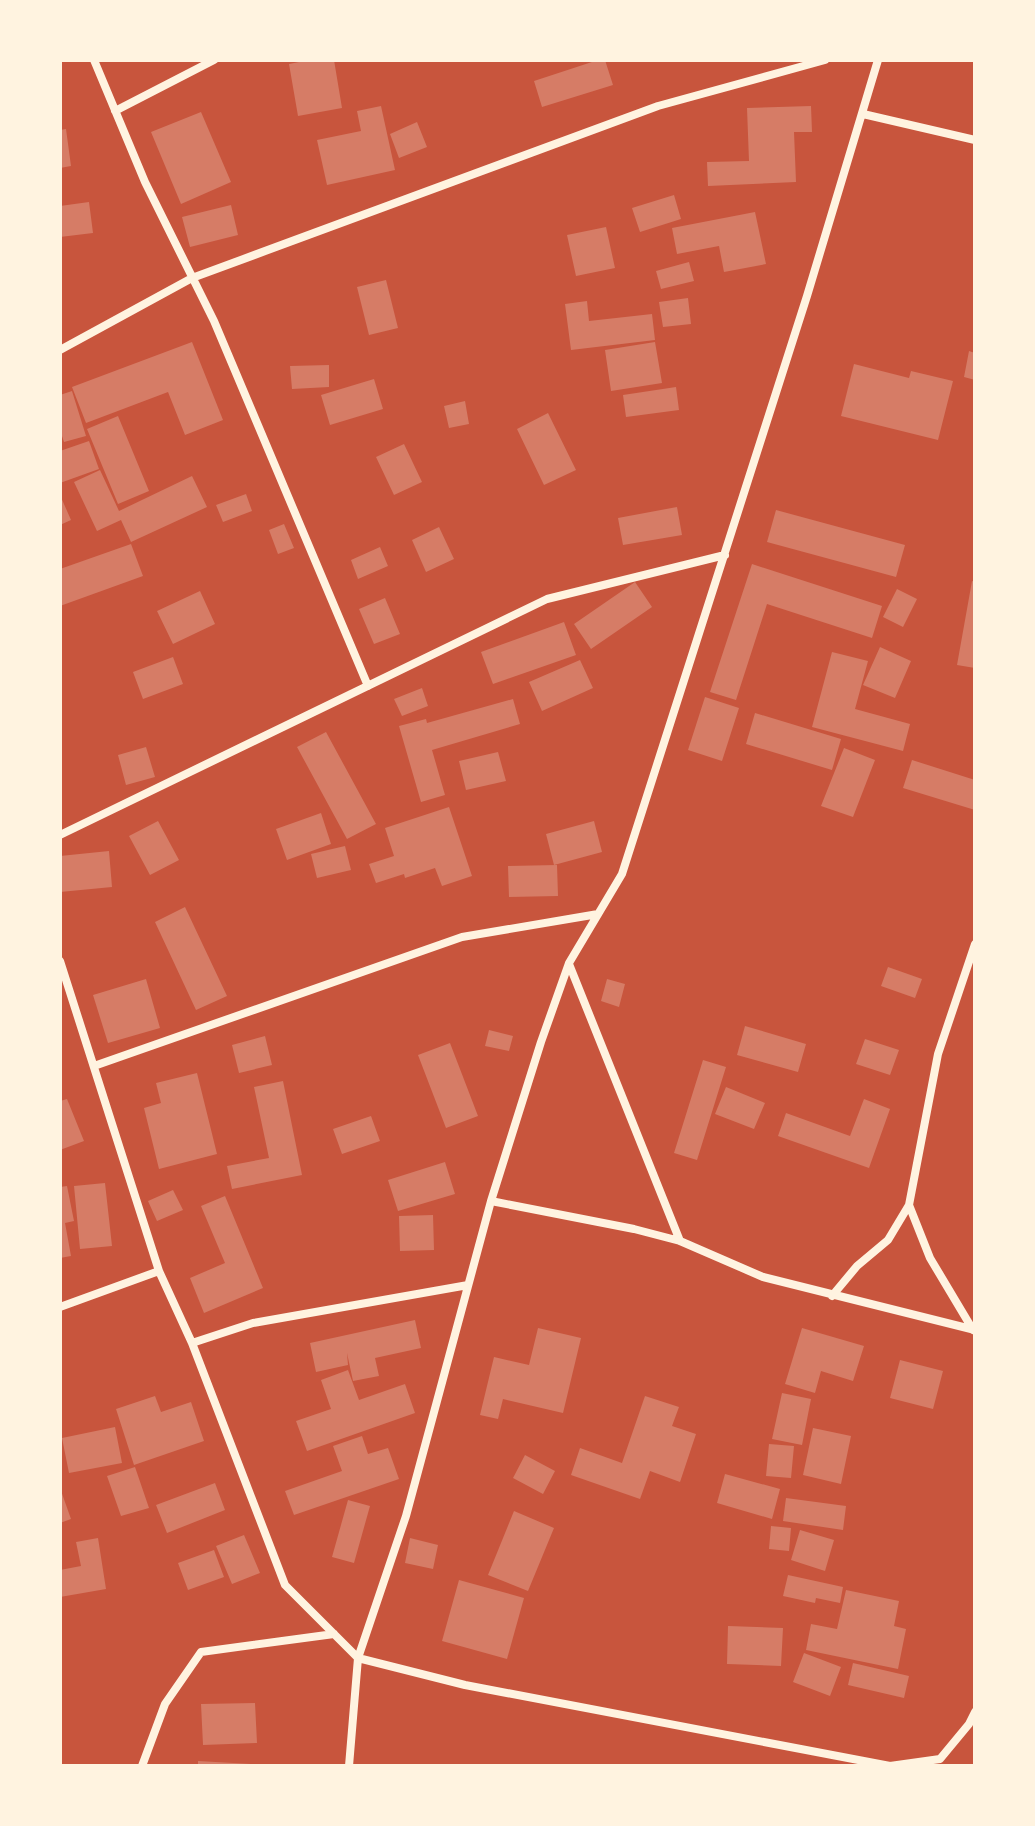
<svg xmlns="http://www.w3.org/2000/svg" width="1035" height="1826" viewBox="0 0 1035 1826" font-family="'Fira Sans Condensed',sans-serif">
<style>
.building{fill:#d67c66}
.lines{fill:none;stroke-linecap:round;stroke-linejoin:round}
.minor{stroke:#fff3e0;stroke-width:8}
</style>
<rect width="100%" height="100%" fill="#c8553d"/>
<path class="building" d="M309 60H334L342 108 298 116 289 64Z
M598 60H605L613 85 542 107 534 81Z
M381 106 395 170 327 185 317 140 361 131 357 111Z
M811 106 812 132H794L796 182 708 186 707 162 749 161 747 108Z
M201 112 231 182 181 204 151 132Z
M417 122 427 147 399 158 390 134Z
M66 129 71 166 60 168V130Z
M674 195 681 219 640 232 632 208Z
M89 202 93 233 60 237V206Z
M231 205 238 235 190 247 182 217Z
M755 212 766 264 724 272 719 246 677 254 672 228Z
M606 227 615 268 576 276 567 235Z
M689 262 694 281 661 289 656 271Z
M386 280 398 328 369 335 357 287Z
M688 298 691 324 663 327 659 302Z
M587 301 589 321 652 314 655 340 571 350 565 304Z
M192 342 223 420 185 435 168 392 86 423 72 387Z
M655 342 662 383 611 391 605 350Z
M969 351 975 353V380L964 377Z
M854 364 909 378 911 371 953 381 938 440 841 416Z
M329 365V387L292 389 290 366Z
M374 379 383 409 330 425 321 395Z
M676 387 679 410 626 417 623 395Z
M72 391 86 436 64 442 60 430V395Z
M465 401 469 424 449 428 444 406Z
M548 413 576 470 544 485 517 429Z
M118 416 149 491 118 504 87 429Z
M89 441 99 469 60 483V451Z
M404 444 422 482 394 495 376 457Z
M100 470 119 511 192 476 207 507 131 542 121 520 97 531 74 482Z
M246 494 252 511 223 522 216 505Z
M60 495 71 520 60 525Z
M677 507 682 535 623 545 618 518Z
M776 510 905 545 896 577 767 542Z
M284 524 294 548 278 554 269 530Z
M439 527 454 559 426 572 412 540Z
M131 544 143 576 60 606V569Z
M380 547 388 566 358 579 351 560Z
M752 564 882 606 872 638 767 604 736 700 710 692Z
M972 581 975 582V668L957 665Z
M635 582 652 607 591 649 574 624Z
M897 589 917 599 903 627 883 617Z
M200 591 215 624 173 644 157 611Z
M385 598 400 634 374 644 359 609Z
M564 622 576 655 493 684 481 652Z
M880 647 911 661 895 698 863 685Z
M832 652 868 661 855 709 910 724 903 751 812 727Z
M173 657 183 684 143 699 133 672Z
M580 660 593 688 542 711 529 682Z
M422 688 428 706 402 716 394 699Z
M705 697 739 708 722 761 688 750Z
M513 699 520 724 432 750 445 795 421 802 399 726 426 719 427 723Z
M755 713 841 739 832 770 746 744Z
M326 732 376 824 347 839 297 747Z
M146 747 155 777 126 785 118 755Z
M844 748 875 760 853 817 821 806Z
M498 752 506 781 466 790 459 761Z
M912 760 975 780V810L903 788Z
M449 807 472 876 442 886 435 868 405 878 404 874 376 883 369 864 394 856 385 828Z
M321 813 331 844 287 860 276 829Z
M158 821 179 860 150 875 129 836Z
M594 821 602 852 554 865 546 834Z
M345 846 351 870 317 878 311 854Z
M109 851 112 887 60 892V856Z
M557 865 558 896 509 897 508 866Z
M185 907 227 996 196 1010 155 922Z
M888 967 922 979 915 998 881 986Z
M146 979 160 1028 108 1043 93 995Z
M607 979 625 984 619 1007 601 1001Z
M745 1026 806 1044 798 1072 737 1055Z
M489 1030 513 1036 509 1051 485 1046Z
M265 1036 272 1065 239 1073 232 1045Z
M865 1039 899 1050 890 1075 856 1064Z
M450 1043 478 1116 446 1128 418 1055Z
M703 1060 726 1067 697 1160 674 1153Z
M197 1073 217 1154 159 1169 144 1108 161 1103 156 1083Z
M283 1081 302 1175 232 1189 227 1166 269 1158 254 1087Z
M726 1087 765 1103 754 1129 715 1114Z
M67 1099 84 1141 60 1150V1101Z
M864 1099 890 1109 869 1168 778 1136 786 1113 850 1136Z
M371 1116 380 1141 342 1154 333 1129Z
M445 1162 455 1194 398 1211 388 1180Z
M105 1183 112 1246 80 1249 74 1186Z
M67 1186 74 1221 65 1223 71 1256 60 1258V1187Z
M173 1190 183 1210 157 1221 148 1201Z
M225 1196 263 1288 204 1313 190 1278 225 1263 201 1206Z
M433 1215 434 1250 400 1251 399 1216Z
M415 1320 421 1348 375 1358 379 1376 353 1381 347 1353 348 1365 316 1372 310 1343Z
M538 1328 581 1338 563 1413 503 1399 498 1419 480 1415 494 1357 529 1365Z
M802 1328 864 1346 853 1381 821 1371 815 1393 785 1384Z
M900 1360 943 1371 933 1409 890 1398Z
M348 1370 359 1400 405 1384 415 1413 307 1451 296 1421 331 1409 321 1380Z
M782 1393 811 1399 802 1445 772 1439Z
M155 1396 161 1412 191 1402 204 1441 134 1465 116 1409Z
M645 1396 679 1407 672 1426 696 1434 680 1482 650 1471 640 1499 571 1475 580 1448 622 1463Z
M115 1427 122 1463 69 1473 62 1438Z
M813 1428 851 1436 841 1484 803 1475Z
M362 1436 368 1454 388 1448 399 1479 294 1515 285 1491 342 1471 333 1446Z
M769 1444 794 1446 791 1478 766 1476Z
M525 1455 555 1471 543 1494 513 1478Z
M135 1467 149 1508 121 1516 107 1476Z
M725 1474 780 1489 772 1519 717 1503Z
M215 1483 225 1510 167 1533 156 1505Z
M60 1488 71 1519 60 1523Z
M786 1498 846 1506 843 1530 783 1521Z
M348 1500 370 1506 354 1563 332 1557Z
M514 1511 554 1528 528 1591 488 1575Z
M771 1526 791 1528 789 1551 769 1549Z
M800 1530 834 1540 825 1571 791 1560Z
M244 1535 260 1573 232 1584 216 1546Z
M98 1538 106 1589 60 1597V1570L81 1566 76 1542Z
M410 1538 438 1545 433 1569 405 1563Z
M214 1550 224 1577 188 1590 178 1563Z
M788 1575 843 1587 840 1603 816 1598 815 1603 783 1596Z
M459 1580 524 1598 507 1659 442 1641Z
M846 1590 899 1601 894 1626 906 1629 898 1669 806 1650 811 1624 837 1629Z
M728 1626 783 1628 781 1666 727 1664Z
M804 1653 841 1667 830 1696 793 1682Z
M853 1663 909 1676 904 1698 848 1685Z
M255 1703 257 1743 203 1745 201 1704Z
M198 1761 251 1764V1766H198Z"/>
<g class="lines">
<path class="minor" d="M94 60 145 182 214 321 368 686
M115 111 214 60
M863 114 975 140
M60 350 192 278 658 106 825 60
M60 835 547 599 725 555
M60 961 159 1271 192 1343 285 1585 358 1658 465 1685 890 1766 940 1759 969 1724 975 1712
M569 964 680 1241
M94 1066 462 937 598 914
M491 1201 634 1229 680 1241 763 1277 975 1330
M909 1205 930 1258 973 1330
M832 1296 857 1266 888 1240 909 1205 938 1054 975 944
M60 1307 159 1271
M192 1343 253 1323 468 1285
M142 1766 165 1704 201 1652 334 1634
M349 1766 358 1658 406 1516 491 1201 541 1042 569 963 622 874 807 296 878 60"/>
</g>
<rect width="1035" height="1826" fill="none" stroke="#fff3e0" stroke-width="124"/>
</svg>
